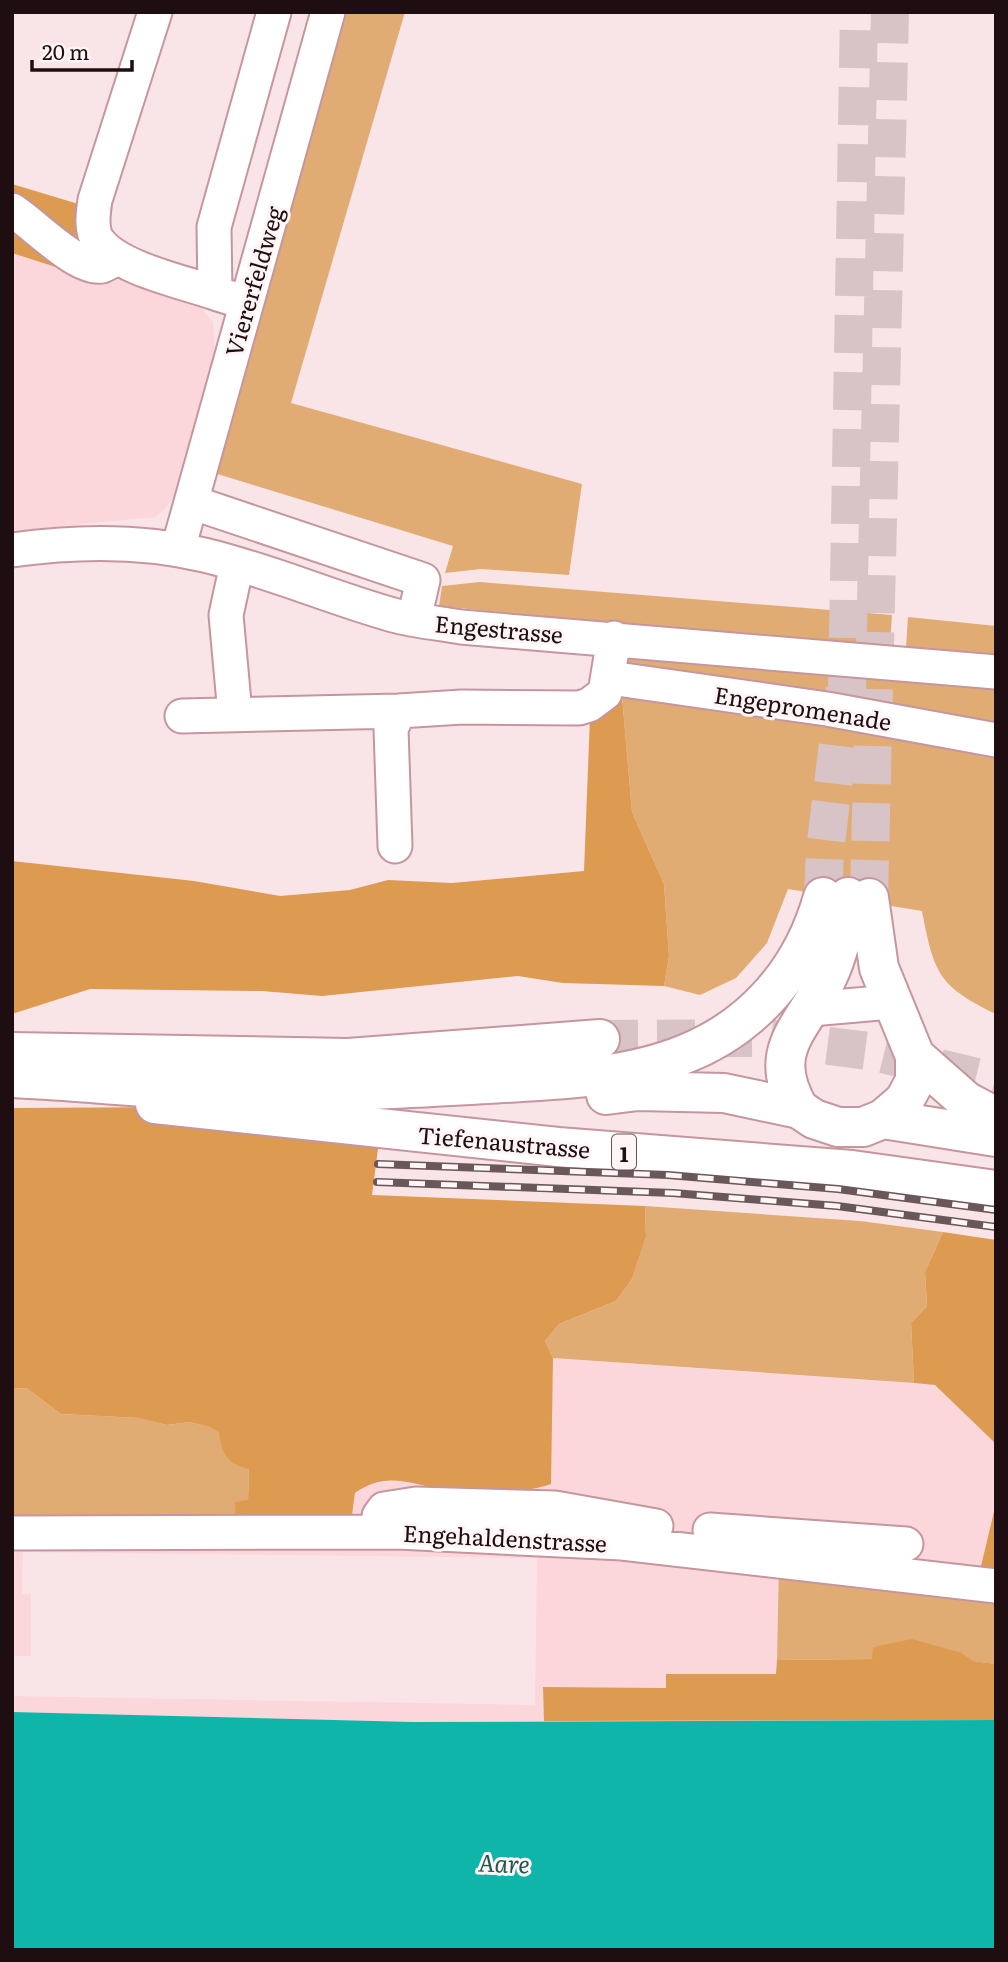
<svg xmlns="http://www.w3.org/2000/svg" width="1008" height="1962" viewBox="0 0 1008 1962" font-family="Literata,serif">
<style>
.built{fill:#fbd7dc}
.green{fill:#e1ac74}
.forest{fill:#dc9b51}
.water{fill:#10b5aa}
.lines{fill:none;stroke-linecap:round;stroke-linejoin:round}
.major-tunnel{stroke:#d8c4c7;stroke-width:38;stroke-dasharray:38 19;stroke-linecap:butt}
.highway-tunnel{stroke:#d8c4c7;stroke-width:38;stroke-dasharray:38 19;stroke-linecap:butt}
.minor-casing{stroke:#c5969e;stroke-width:37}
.major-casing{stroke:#c5969e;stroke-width:42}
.highway-casing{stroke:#c5969e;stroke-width:42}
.minor{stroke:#fff;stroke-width:33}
.major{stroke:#fff;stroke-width:38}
.highway{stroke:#fff;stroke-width:38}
.rail-casing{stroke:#69575a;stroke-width:8}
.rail{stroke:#fff4f6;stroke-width:5;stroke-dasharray:16;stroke-linecap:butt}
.labels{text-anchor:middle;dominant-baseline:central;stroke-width:6;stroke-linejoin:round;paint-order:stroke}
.shield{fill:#fff4f6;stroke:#625356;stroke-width:2}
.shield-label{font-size:21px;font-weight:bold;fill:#1f0e11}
.street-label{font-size:23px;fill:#1f0e11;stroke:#fff4f6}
.water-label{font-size:24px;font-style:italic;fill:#1e5853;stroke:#fff4f6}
</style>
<rect width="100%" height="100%" fill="#f9e4e7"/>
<path class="built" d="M12 253 65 270 123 272 199 305 213 322 215 354 196 427 173 497 165 509 155 517 12 531Z
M553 1358 935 1385 996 1444V1503L977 1583 779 1558 777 1674H667V1688L544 1687V1721L413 1722 12 1712V1696L535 1705 537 1558 23 1552 22 1594H31V1656H12V1546L351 1522 355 1493 369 1483 410 1480 445 1490 550 1485Z"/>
<path class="green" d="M341 12H405L291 403 582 484 569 575 481 569 445 573 453 546 214 473Z
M480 582 892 615 890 645 614 624 439 606 442 586Z
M908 617 996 626V656L906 647Z
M629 657 996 686V726L625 667Z
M622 696 822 723 996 755V1014C938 986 934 973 922 911L788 889 767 943 736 978 700 995 664 986 669 956 664 884 632 812Z
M645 1206 860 1221 943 1232 925 1272 927 1306 911 1323 914 1383 553 1358 545 1341 559 1324 616 1301 632 1279 646 1237Z
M26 1388 61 1414 140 1418 167 1425 189 1422 210 1427 219 1433 249 1469 248 1500 236 1522 12 1530V1389Z
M779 1560 996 1587V1664L972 1661 962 1653 888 1645 873 1647V1659L777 1660Z"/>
<path class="forest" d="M12 184 85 206 65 270 12 253Z
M622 696 632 812 664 884 669 956 664 986 563 983 518 976 322 996 262 991 90 989 12 1014V861L194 881 280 896 350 890 388 880 452 883 584 871 590 717Z
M182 1107 381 1126 372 1195 645 1206 646 1237 632 1279 616 1301 559 1324 545 1341 553 1358 551 1484C523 1494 472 1495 443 1490 410 1483 385 1471 355 1493L351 1522H236L235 1502 248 1500 249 1469C227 1464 222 1454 219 1433L210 1427 189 1422 167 1425 139 1418 61 1414 26 1388 12 1389V1108Z
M943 1232 996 1240V1444L935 1385 914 1383 911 1323 927 1306 925 1272Z
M996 1503V1585L977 1583Z
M912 1639 962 1653 973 1661 996 1664V1720L544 1721 543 1687 666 1688V1674H776L777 1660 872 1659 873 1647Z"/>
<path class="water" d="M12 1712 413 1722 996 1720V1950H12Z"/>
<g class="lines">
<path class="major-tunnel" d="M600 1039 768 1038 875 1052 996 1082"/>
<path class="highway-tunnel" d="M847 695 859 12
M823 897 825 851 846 678
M869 898 890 12"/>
<g class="minor-casing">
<path id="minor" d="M155 12 95 200C93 213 90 231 99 242 120 269 184 282 215 293
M12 210C33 223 78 271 102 266 107 264 112 261 117 258
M234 299 215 293 214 227 274 12
M191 502 423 580 414 619
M178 549 328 12
M12 550C75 541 142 540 204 555 268 570 329 597 393 615 415 621 438 623 461 627L996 672
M610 678 827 709 996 740
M235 714 226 615 237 564
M182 716 399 711
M395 846 391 729 399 711 462 707 579 708 589 705 605 693 614 638
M811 1009 891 1002
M710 1530 906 1544
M379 1532V1516L384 1509 416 1504 555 1508 656 1526
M12 1533 398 1532 622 1543 996 1586"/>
</g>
<g class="major-casing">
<path id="major" d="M12 1052 348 1058 600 1039
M155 1104 558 1147 852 1170 996 1190"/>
</g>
<g class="highway-casing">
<path id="highway" d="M915 1056 966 1101 996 1117
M12 1078C95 1082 178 1092 260 1092 336 1093 412 1088 488 1084 554 1080 623 1079 685 1054 755 1026 803 969 823 897
M606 1095 638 1091 724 1093 799 1109 814 1119 838 1127H863L883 1119 904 1101 915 1081V1056L879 968 869 898
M799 1109C764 1049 804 1028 828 976 840 951 845 924 848 897
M883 1119 996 1137"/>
</g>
<use href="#minor" class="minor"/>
<use href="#major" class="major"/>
<use href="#highway" class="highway"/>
<g class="rail-casing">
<path id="rail" d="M378 1164 668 1175 838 1189 996 1210
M377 1182 673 1193 837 1206 996 1227"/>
</g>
<use href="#rail" class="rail"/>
</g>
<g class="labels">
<rect class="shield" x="612" y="1134.5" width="24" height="35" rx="5"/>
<g class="shield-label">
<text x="624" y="1152">1</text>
</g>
<g class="street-label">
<text transform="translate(253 281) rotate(-74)">Viererfeldweg</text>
<text transform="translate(499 628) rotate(5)">Engestrasse</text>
<text transform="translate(803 707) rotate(9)">Engepromenade</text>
<text transform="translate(504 1141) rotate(5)">Tiefenaustrasse</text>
<text transform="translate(505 1537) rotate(3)">Engehaldenstrasse</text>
</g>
<g class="water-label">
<text transform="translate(504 1862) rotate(2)">Aare</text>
</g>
</g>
<rect width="1008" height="1962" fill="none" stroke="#1f0e11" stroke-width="28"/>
<path d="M32 60v10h100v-10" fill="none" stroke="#1f0e11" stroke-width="3.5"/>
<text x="42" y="60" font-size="21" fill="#1f0e11" stroke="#fff4f6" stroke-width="5" paint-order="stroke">20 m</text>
</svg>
